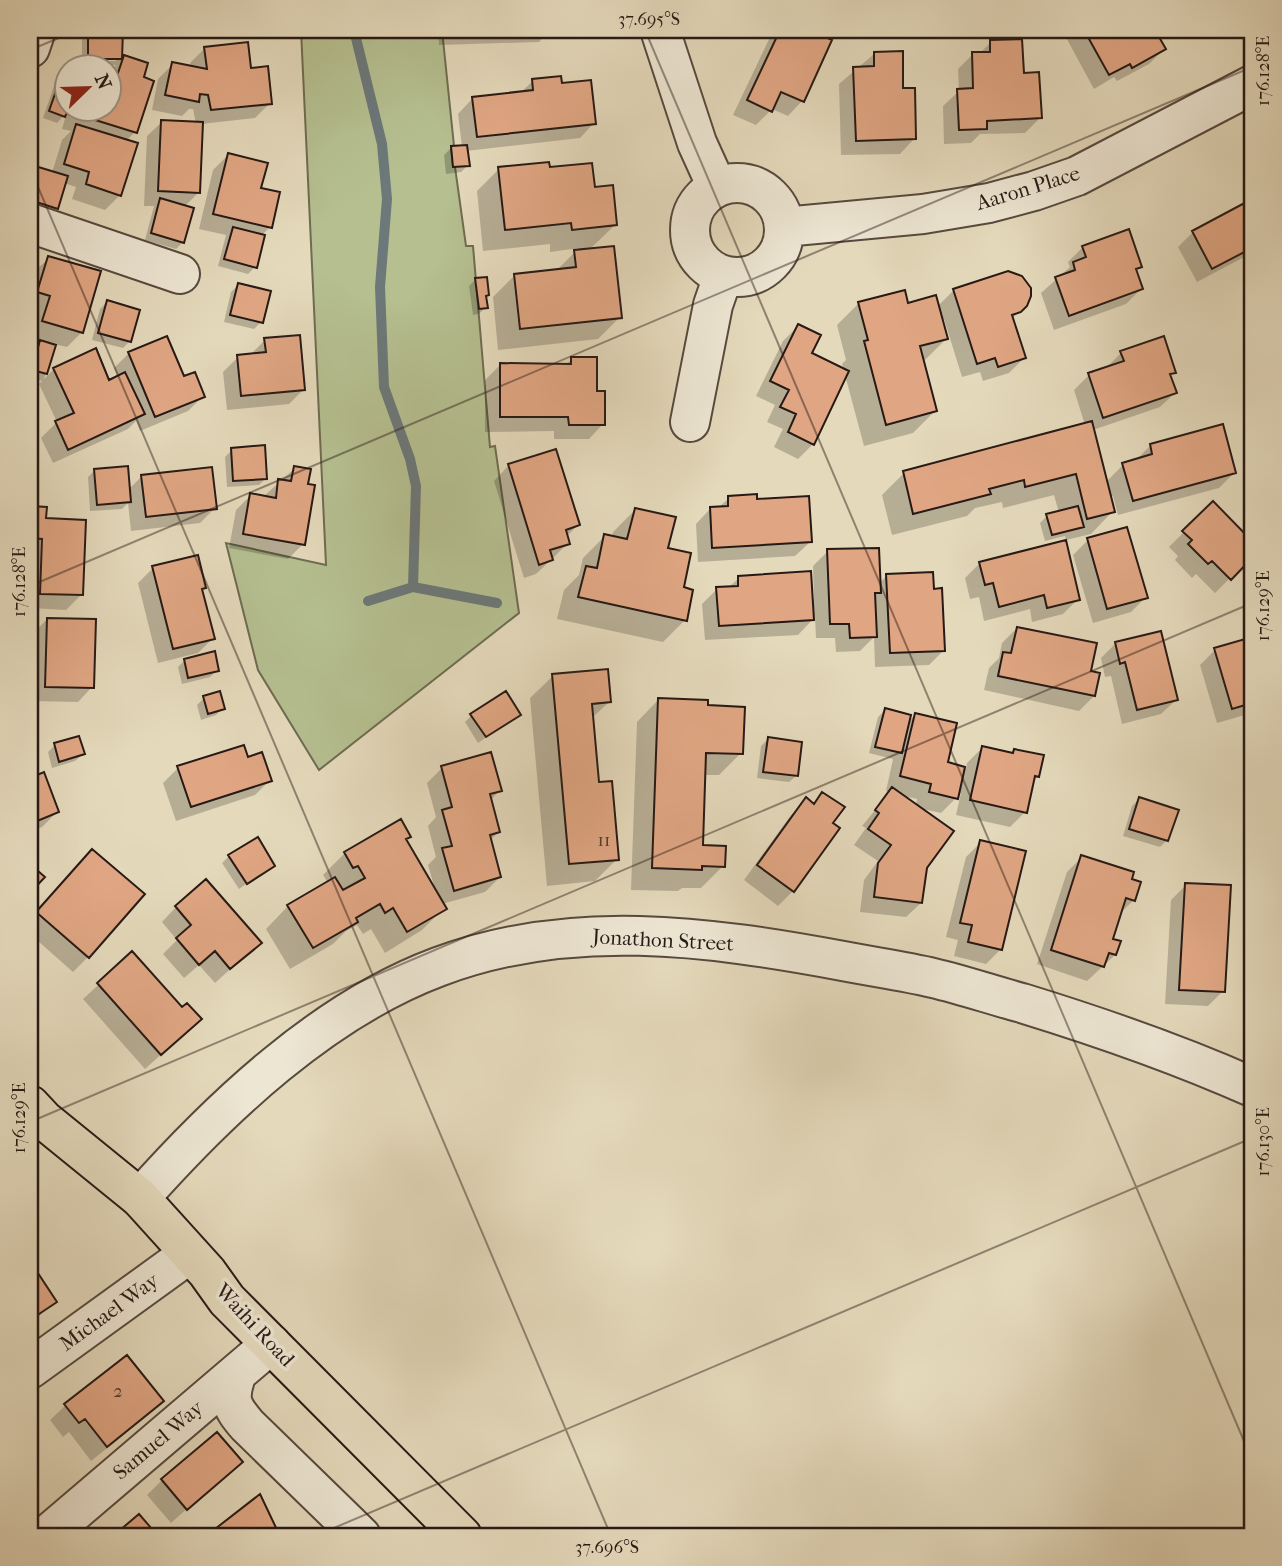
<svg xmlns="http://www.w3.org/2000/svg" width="1282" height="1566" viewBox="0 0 1282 1566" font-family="'IM FELL French Canon',serif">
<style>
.green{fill:#b5bf90;stroke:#6e6c52;stroke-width:2}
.shadow{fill:#0003;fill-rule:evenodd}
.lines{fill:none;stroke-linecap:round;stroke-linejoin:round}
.stream{stroke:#6c7879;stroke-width:10}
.building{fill:#e0a683;stroke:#271915;stroke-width:2}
.minor-casing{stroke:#56493e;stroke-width:42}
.major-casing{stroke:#271915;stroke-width:42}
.minor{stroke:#ede6d3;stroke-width:38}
.major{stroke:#e4d9bb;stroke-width:38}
.ticks{fill:none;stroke:#271915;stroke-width:2;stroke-opacity:0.45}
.labels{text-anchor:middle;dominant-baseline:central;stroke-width:7;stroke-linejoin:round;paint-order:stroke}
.number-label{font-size:18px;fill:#553c30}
.street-label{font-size:21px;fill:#271915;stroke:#ede6d3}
.neatline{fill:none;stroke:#271915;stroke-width:2.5}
.ticks-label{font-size:18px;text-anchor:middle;fill:#271915}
</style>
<rect width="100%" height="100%" fill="#e4d9bb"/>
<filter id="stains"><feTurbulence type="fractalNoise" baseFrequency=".00286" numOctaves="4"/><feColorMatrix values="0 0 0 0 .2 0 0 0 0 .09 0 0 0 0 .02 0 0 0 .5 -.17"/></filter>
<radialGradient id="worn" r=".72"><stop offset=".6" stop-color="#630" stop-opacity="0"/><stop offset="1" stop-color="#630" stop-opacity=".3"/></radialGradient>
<path class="green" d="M301 30H442L454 146 451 147 453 167H455L466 246H473L490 447 495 446 519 613 319 770 258 670 226 543 326 565Z"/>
<path class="shadow" d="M85 30H121V61L124 57 141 78 135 132 126 141 120 195 105 210 72 199 76 187 64 183 56 208 49 215 30 209V174L36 168 52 173 62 140 71 131 62 129 67 112 57 123 43 118 55 83 62 76 66 78V108H108V74L116 65H81L82 60 116 61V57H82V33Z
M438 30H550L539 42 439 45Z
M776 30H807L830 40 802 101 788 116 772 109 756 125 733 115 771 35Z
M1062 30H1153L1164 49 1149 64 1117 81 1114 77 1094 89Z
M991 42 1022 75 1040 118 1025 133 980 134 971 143 944 144 943 106 959 91 958 69 973 54H979Z
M205 48 249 70 270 103 255 118 201 124 198 193 184 207 183 242 176 249 145 240 154 206H144L147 136 162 122 196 124 193 109H189L182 116 152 110 158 79 173 64 191 67 190 63Z
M874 54 902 90 914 139 900 154 841 155 839 84Z
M533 81 560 85 594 123 580 138 466 151 468 165 461 172 446 174 444 155 451 148 462 147 458 114 472 99 520 93Z
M228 155 259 189 270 227 261 236 255 267 248 274 218 266 226 235 199 229 213 170Z
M499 169H549L594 189 615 225 589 250 620 317 598 339 498 350 493 297 515 275 556 271 579 248 550 252V244L483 251 477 191Z
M1252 200V253L1197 282 1178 247 1193 232Z
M1083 247 1140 266 1135 272 1141 289 1126 304 1054 330 1041 293 1070 267 1068 262Z
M49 258 82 332 67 347 54 344 44 379 54 369 109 382 118 378 114 368 129 353 183 378 203 396 188 411 140 431 136 421 128 429 53 463 41 438 57 422 39 384 42 381 30 378V363L34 349 43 340 30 336 37 311 30 309V285L34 272Z
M476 279 484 298 486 307 479 314 473 315 469 286Z
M238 285 261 322 254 329 224 322 231 292Z
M954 290 1027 302 1012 319 1024 358 1009 373 983 381 980 372 962 377 944 319 941 320 946 339 924 361 935 411 913 433 864 446 845 375 813 444 798 459 774 447 783 429 767 422 775 405 756 396 783 341 798 326 810 354 844 370 842 364 846 360 837 325 859 303 937 307Z
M107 302 130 341 123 348 92 340 100 309Z
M265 340 304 389 289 404 227 410 223 372 238 357 250 355Z
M1121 353 1174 372 1169 377 1175 393 1160 407 1093 430 1106 482 1123 465 1135 461 1150 446 1234 473 1219 488 1118 515 1113 496 1109 497 1113 511 1091 534 1066 540 1065 536 1045 541 1040 523 1047 516 1059 513 1054 495 1003 508 1002 502 975 508 967 516 892 535 882 495 904 473 1085 425 1074 390 1089 375 1106 368Z
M572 359 603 424 589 439H554V431L485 432V380L500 365H565Z
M232 450 266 478 259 485 227 487 225 457Z
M555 452 578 525 566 537 568 543 553 558 536 574 524 578 494 481 508 466Z
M295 468 303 544 288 559 229 548 236 510 251 495 264 496Z
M95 470 128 490 141 477 215 508 200 523 131 531 128 503 122 509 90 511 88 477Z
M729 498 755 501 810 542 795 556 698 562 696 524 710 509 718 508Z
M1213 503 1252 543V556L1215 593 1196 574 1192 578 1175 560 1178 556 1169 547Z
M30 508H45L44 520 81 595 66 610 30 608Z
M635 510 666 549 681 588 685 620 663 642 557 619 564 590 579 575 583 558 605 536 612 537 613 532Z
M1088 540 1146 597 1131 612 1093 623 1073 555Z
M828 551 879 584 887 575 944 650 929 665 875 667 874 637 860 651 836 652 835 638H816L815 617 798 635 705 640 702 604 717 589 728 588 739 578 814 599 813 566Z
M980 563 1078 599 1063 614 1032 622 1030 609 984 621 979 597 970 599 965 578Z
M153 568 204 588 201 591 213 638 198 653 158 663 138 583Z
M47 619 92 687 78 702 31 701 30 642H32L33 634Z
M1017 628 1089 672 1094 696 1079 711 984 690 989 668 999 658 1002 643Z
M1252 639V713L1217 723 1200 665 1215 650Z
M1116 643 1176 700 1161 714 1122 724 1111 676 1105 677 1101 658Z
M185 660 217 670 210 677 182 684 178 667Z
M553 676 609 702 591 719 598 784 617 859 595 881 547 886 530 698Z
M204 698 223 708 216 715 201 720 197 705Z
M659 699 741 753 719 775H703L701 847 723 866 701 888H682L678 891 631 890 637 722Z
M885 710 907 723 915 715 945 764 966 769 967 763 982 748 1011 755 1015 750 1038 776 1032 782 1025 812 1010 827 956 815 961 793 941 813 918 808 925 867 921 903 906 917 860 912 864 880 878 861 854 845 866 828 862 826 890 792 886 791 893 759 869 753 878 717ZM900 795 917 799 916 806Z
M519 714 478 743 465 722 472 715Z
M768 739 797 775 789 782 757 778 761 746Z
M55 745 83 754 75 761 52 768 48 752Z
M247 759 270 780 255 795 176 821 163 783 178 768Z
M442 768 500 790 490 801 499 832 489 841 500 877 485 892 442 904 444 908 422 930 385 953 371 929 363 934 357 925 346 931 333 944 290 969 266 929 288 906 328 883 323 875 345 853 409 837 405 840 435 889 428 865 436 857 428 826 436 817 427 783Z
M43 775 57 812 42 827 30 832V779Z
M823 794 793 891 778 906 744 880 791 815 806 800 812 804Z
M1139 799 1167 840 1160 847 1123 836 1132 806Z
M981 842 1001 949 986 964 954 956 958 940 946 937 966 857Z
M229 856 273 865 239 889 222 863Z
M1082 857 1130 880 1134 900 1118 915 1110 940 1115 955 1087 981 1037 964 1067 872Z
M77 866 88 957 73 972 30 934V920Z
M1186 885 1223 991 1208 1006 1165 1004 1171 900Z
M176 907 259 943 215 983 199 965 184 978 163 954 177 940 162 922Z
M132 954 184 1034 145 1069 83 999Z
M1252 987V999L1246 995Z
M30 1264 54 1302 30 1325Z
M127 1357 162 1401 147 1416 91 1461 69 1432 63 1437 50 1420 65 1406Z
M240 1462 171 1523 147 1495 162 1480Z"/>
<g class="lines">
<path class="stream" d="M354 30 382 144 387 199 380 287 384 387 410 459 416 486 413 587 497 603
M368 601 413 587"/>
</g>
<path class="building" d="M88 30H123L122 59H88Z
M780 30H811L832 40 804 102 781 92 772 112 747 100Z
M1084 30H1155L1166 49 1132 68 1130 64 1109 75Z
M1022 39 1024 73 1039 72 1042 118 987 121V129L959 130 957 89 973 88 972 52H990V40Z
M248 42 251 68 268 66 272 104 211 110 208 95 200 94 199 102 165 95 172 62 207 69 204 47Z
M903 51V88H915L916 139 856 141 853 67 874 66V52Z
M124 55 148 63 144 77 154 81 137 133 76 114 78 108H108V80L115 82Z
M62 74 66 76V108H69L65 117 49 111Z
M561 76 562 83 591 80 596 124 477 137 472 97 533 90 532 79Z
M161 120 203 122 200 193 158 191Z
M76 124 138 143 121 196 86 184 89 172 64 164Z
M467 145 470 166 453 167 451 146Z
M228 153 268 163 261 188 280 192 272 228 213 214Z
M549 162 550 167 592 163 595 187 613 185 617 225 572 230 571 223 505 230 498 167Z
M35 166 68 176 58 209 30 200V184Z
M160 198 194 208 184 243 151 233Z
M1252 199V248L1212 269 1192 231Z
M233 227 265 235 257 268 224 259Z
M1129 229 1142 267 1136 269 1143 289 1069 316 1055 277 1075 270 1073 262 1086 257 1082 246Z
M614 246 622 318 520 329 514 274 576 267 574 250Z
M48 256 101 271 83 333 42 321 50 296 37 292Z
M1008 271 1022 276 1031 288V296L1027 306 1021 312 1012 315 1026 358 998 367 995 358 977 364 953 289Z
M487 277 489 295 486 296 488 308 479 309 475 278Z
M238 283 271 291 263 323 230 315Z
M905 290 908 303 936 295 948 339 920 346 937 411 886 425 864 341 868 340 858 302Z
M107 300 140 310 131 342 98 333Z
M798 324 821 335 812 353 849 371 814 445 788 432 796 414 780 407 789 390 770 381Z
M300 335 305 390 241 396 237 355 266 352 264 338Z
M167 336 184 376 195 372 205 397 155 417 128 352Z
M1164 336 1176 373 1170 374 1177 393 1103 418 1088 373 1124 361 1120 351Z
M40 340 56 345 47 374 32 370Z
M96 348 109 380 125 372 145 414 68 450 55 421 74 413 53 368Z
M571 357H597V391H605V425H569L568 417H500V363L571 364Z
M1092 421 1115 512 1087 519 1076 474 1025 487 1024 480 989 489 991 494 913 514 903 471Z
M1223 424 1236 473 1133 501 1122 463 1152 454 1150 444Z
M265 445 267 479 233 481 231 448Z
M556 449 580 525 566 530 570 544 550 550 553 560 539 565 508 464Z
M128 466 131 502 97 505 94 469Z
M294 466 311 469 308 484 315 485 305 545 243 534 250 493 276 498 278 479 291 481Z
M212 467 217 509 146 517 141 475Z
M757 494V499L809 496 812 542 712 548 710 507 728 506V496Z
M1213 501 1252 541V558L1231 580 1212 561 1208 564 1188 544 1192 540 1182 531Z
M30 506 47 507 46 518 86 520 83 595 40 594 42 539 30 538Z
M1078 506 1084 527 1052 535 1046 514Z
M635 508 676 517 668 548 691 553 684 587 693 590 687 621 578 597 586 566 597 568 604 534 627 539Z
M1127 527 1148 598 1107 609 1087 538Z
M1066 540 1080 600 1047 608 1044 595 999 607 993 583 985 585 979 562Z
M879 548 881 593H875L877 637 850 638 849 624H830L827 549Z
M198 555 206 588 202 589 215 639 173 649 152 566Z
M811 571 814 620 719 626 716 587 738 586V576Z
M933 572 934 589 942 588 945 651 890 653 886 574Z
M47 618 96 619 94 688 45 687Z
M1017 627 1097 643 1091 671 1100 673 1095 696 998 676 1003 652 1011 653Z
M1161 631 1178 700 1137 710 1125 662 1120 664 1115 642Z
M1252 637V703L1232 709 1214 648Z
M215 651 219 671 188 678 184 659Z
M608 669 611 702 592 704 599 782 612 781 619 860 569 864 552 674Z
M220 691 225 709 208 714 203 696Z
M506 691 521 715 486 737 470 714Z
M658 698 708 700V705L745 707 743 754 706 753 703 845 726 846 725 867 702 866V870L652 868Z
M885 708 911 715 902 753 875 747Z
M915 713 957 723 948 762 965 767 958 799 929 792 931 784 900 776Z
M79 736 85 754 59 762 54 743Z
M768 737 802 742 798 776 763 772Z
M244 745 248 757 262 752 272 781 191 807 177 766Z
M982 746 1013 753 1014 749 1044 755 1039 777 1035 776 1027 813 970 800Z
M491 752 502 791 490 794 500 832 490 835 501 877 454 891 442 848 452 846 442 810 452 807 441 766Z
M44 772 59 812 30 824V778Z
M892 787 954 831 927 868 922 903 874 897 878 863 891 845 868 829 879 813 875 810Z
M822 792 845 807 833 823 840 828 794 892 757 865 806 797 814 804Z
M1139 797 1179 810 1168 841 1129 829Z
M401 819 411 837 406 839 447 909 407 932 393 908 385 913 380 904 356 918 358 922 313 948 287 905 335 877 343 890 365 878 358 866 353 868 344 852Z
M258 837 275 866 247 884 228 855Z
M980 840 1026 851 1002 950 968 942 972 925 960 923Z
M92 849 145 894 89 958 36 912Z
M1081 855 1134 872 1132 879 1141 882 1135 901 1126 898 1113 939 1121 941 1116 955 1109 953 1104 967 1051 950Z
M30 864 45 877 30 893Z
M206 879 262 943 230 969 215 951 199 965 176 938 191 925 175 906Z
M1185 883 1231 885 1225 992 1179 990Z
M132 951 182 1007 187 1003 202 1019 161 1055 97 983Z
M30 1261 57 1302 30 1320Z
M127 1355 164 1401 107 1447 85 1419 79 1423 64 1404Z
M217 1432 243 1462 187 1510 161 1479Z
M260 1494 279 1534 276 1536H206Z
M139 1514 158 1536H113Z"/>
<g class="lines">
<g class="minor-casing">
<path id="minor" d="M660 30 697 143 717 187
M30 48 36 30
M690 230a47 47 0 1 1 94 0a47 47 0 1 1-94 0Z
M30 223 180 274
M784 227 923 214 989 203 1034 191 1077 176 1252 85
M690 422 713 305 723 276
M140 1198C220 1108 323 1010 438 967 570 917 708 936 843 961 873 967 903 971 933 978 963 985 992 995 1022 1003 1100 1027 1178 1054 1252 1087
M30 1369 189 1254
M237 1373C228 1399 230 1405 247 1425L361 1536
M46 1536 271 1344"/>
</g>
<g class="major-casing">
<path id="major" d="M30 1105 44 1120 140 1198 207 1272 227 1300 462 1536"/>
</g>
<use href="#minor" class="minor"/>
<use href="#major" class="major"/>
</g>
<path class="ticks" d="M645 30 1252 1460M30 50 78 30M30 168 611 1536M30 586 1252 67M30 1122 1252 603M315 1536 1252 1138"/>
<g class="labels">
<g class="number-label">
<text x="604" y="840">11</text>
<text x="118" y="1391">2</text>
</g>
<g class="street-label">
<text transform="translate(1028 188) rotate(-17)">Aaron Place</text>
<text transform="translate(663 940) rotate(3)">Jonathon Street</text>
<text transform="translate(109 1312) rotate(-36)">Michael Way</text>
<text transform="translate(255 1325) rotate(47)">Waihi Road</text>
<text transform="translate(158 1440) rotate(-40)">Samuel Way</text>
</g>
</g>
<rect width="1282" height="1566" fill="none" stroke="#e4d9bb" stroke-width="77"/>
<g transform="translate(88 88) rotate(67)"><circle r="33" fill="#ede6d3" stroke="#9e9487" stroke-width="2"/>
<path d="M0-5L12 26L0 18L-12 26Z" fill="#8f2418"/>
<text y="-10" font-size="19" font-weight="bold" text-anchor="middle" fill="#271915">N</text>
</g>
<rect x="38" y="38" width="1206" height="1490" class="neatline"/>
<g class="ticks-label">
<text x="649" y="25">37.695°S</text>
<text transform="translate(1263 71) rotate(-90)" y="6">176.128°E</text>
<text transform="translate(19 582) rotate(-90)" y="6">176.128°E</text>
<text transform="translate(1263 606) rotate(-90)" y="6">176.129°E</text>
<text transform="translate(19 1118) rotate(-90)" y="6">176.129°E</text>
<text transform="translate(1263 1142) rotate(-90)" y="6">176.130°E</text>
<text x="607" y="1553">37.696°S</text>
</g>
<rect width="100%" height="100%" filter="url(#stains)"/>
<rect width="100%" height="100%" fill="url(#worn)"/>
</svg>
